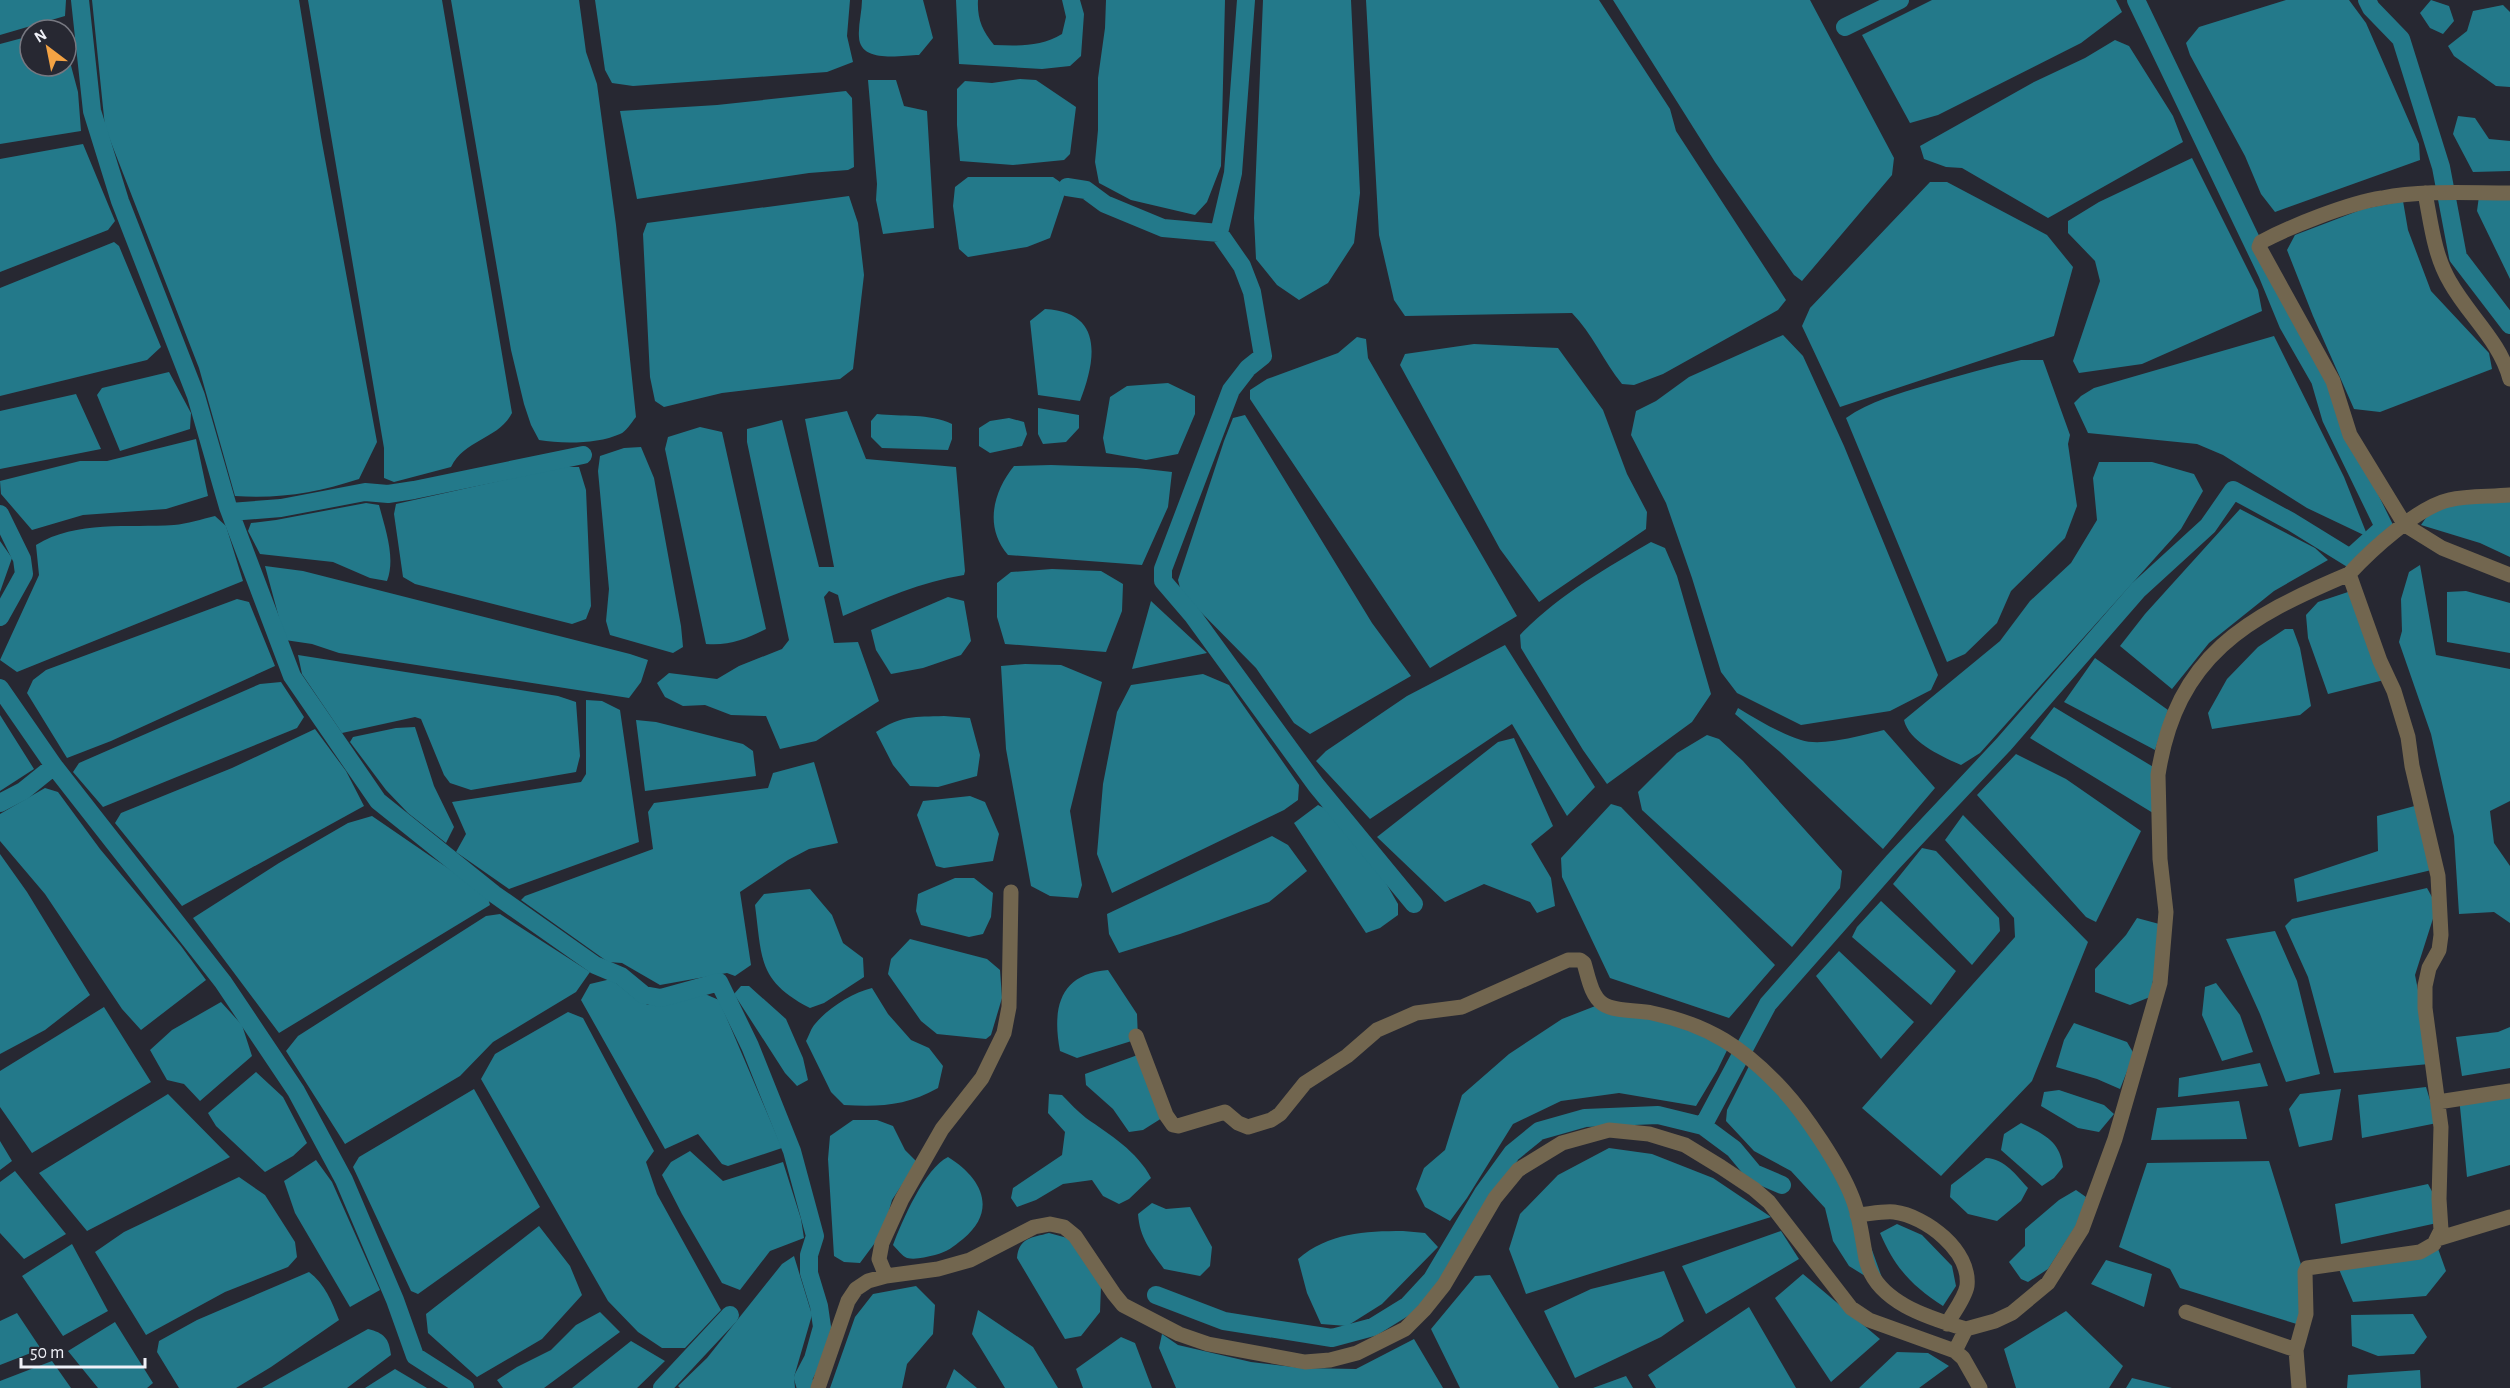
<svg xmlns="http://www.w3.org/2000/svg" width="2510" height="1388" viewBox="0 0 2510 1388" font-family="'Alegreya Sans',sans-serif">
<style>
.water{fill:#23798a}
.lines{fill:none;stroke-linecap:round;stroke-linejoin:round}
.canal{stroke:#23798a;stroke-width:18}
.minor{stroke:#72664f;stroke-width:15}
</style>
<rect width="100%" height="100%" fill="#272832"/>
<path class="water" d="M0 0H66L65 16 0 35Z
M92 0H299L321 137 377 442 359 479C316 493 280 499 235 496L199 368 105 127Z
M308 0H442L512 413C499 439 465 439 451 467L394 482 384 478V448Z
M451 0H579L586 52 597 84 616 225 636 417C631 423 626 432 620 434 598 444 562 444 539 440L531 425 524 404 511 350Z
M595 0H850L847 36 853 62 827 72 633 86 612 83 605 70Z
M862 0H923L933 38 919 55C902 55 860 64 859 37 858 25 862 12 862 0Z
M956 0H978C977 18 982 31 994 45 1017 46 1041 47 1062 34L1066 17 1062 0H1080L1084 14 1081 56 1070 66 1042 69 959 64Z
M1106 0H1225L1221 166 1207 202 1195 215 1131 200 1099 183 1095 162 1098 130V78L1105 28Z
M1263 0H1351L1360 193 1354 243 1328 283 1299 300 1277 285 1256 259 1254 218Z
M1366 0H1599L1670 109 1676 131 1786 300 1778 310 1663 374 1634 385 1622 384C1604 362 1592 333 1572 313L1405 316 1394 300 1379 235Z
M1613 0H1810L1894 158 1892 175 1802 281 1794 275 1715 162Z
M1932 0H2116L2122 12 2081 43 1938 115 1910 123 1862 35Z
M2286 0H2349L2366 23 2419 144 2420 160 2275 212 2261 194 2245 156 2190 55 2186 43 2199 27Z
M2431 0 2449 6 2454 21 2443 34 2430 28 2420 13Z
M2503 5 2510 12V87L2496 86 2454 56 2448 46 2467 31 2473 11Z
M30 36V66H66V47L78 92 81 131 0 144V44Z
M2115 40 2129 46 2173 116 2183 142 2048 218 1962 168 1946 167 1924 159 1920 146 2034 82 2085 58Z
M1020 79 1036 80 1076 107 1070 154 1064 160 1013 165 960 161 957 125V89L965 81 992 83Z
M868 80H896L904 106 927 111 934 228 883 234 876 200 877 184Z
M846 91 852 98 854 167 848 170 809 173 637 199 620 111 717 105Z
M2458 116 2475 118 2489 139 2510 141V171L2473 172 2453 134Z
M83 144 115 221 108 230 0 272V159Z
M2192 158 2258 290 2262 311 2142 364 2079 373 2073 361 2100 281 2095 261 2068 233V221L2099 202Z
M968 177H1053L1067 187 1050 238 1027 247 968 257 959 249 953 206 955 187Z
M1930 182H1947L2047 235 2073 267 2054 336 1840 407 1802 326 1810 308Z
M2510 192V279L2477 211 2479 196Z
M849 196 858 223 864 275 853 369 840 379 722 393 664 407 655 401 650 377 643 234 647 223Z
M2403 201 2408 230 2431 291 2489 353 2492 369 2380 412 2354 409 2313 316 2287 250 2295 235 2363 209Z
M114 242 119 246 161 347 147 360 0 396V288Z
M1045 309C1104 312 1096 360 1080 401L1038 395 1030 321Z
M1783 335 1803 356 1844 446 1938 675 1931 690 1890 711 1801 725 1737 693 1721 672 1692 578 1666 503 1631 435 1636 411 1656 401 1689 377Z
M2274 336 2344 477 2368 537 2307 508 2223 455 2197 444 2088 433 2074 403 2081 396 2094 388Z
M1357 337 1366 339 1368 358 1517 616 1430 668 1250 399V390L1267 379 1338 353Z
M1474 344 1558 348 1603 410 1627 474 1647 512 1646 529 1539 602 1500 549 1400 365 1405 354Z
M2021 360H2043L2070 435 2068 444 2077 506 2065 538 2011 591 1997 623 1965 654 1947 662 1846 418C1870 401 1898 394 1927 385 1958 376 1989 367 2021 360Z
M169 372 191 413 190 429 120 451 97 395 102 388Z
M1168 383 1195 396V414L1178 454 1146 460 1106 453 1103 438 1110 397 1127 386Z
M76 394 101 449 0 469V411Z
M1038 408 1079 415V428L1066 442 1043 444 1038 434Z
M847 411 866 459 956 467 965 571 964 575C921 582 882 599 843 616L838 595 829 591 824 597 834 643 858 642 879 701 816 741 780 749 766 716 731 715 705 705 683 706 665 697 657 683 669 673 717 679 739 666 782 649 789 640 747 442V429L782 420 819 567H834L805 419Z
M877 414C902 417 929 413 952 424V439L948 450 882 448 871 437V421Z
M1245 415 1372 623 1411 676 1310 734 1294 723 1256 668 1181 592 1178 580 1224 441 1233 418Z
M1009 418 1024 422 1027 434 1022 446 990 453 979 446V428L990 421Z
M700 427 722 432 766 629C746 639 729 646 706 644L665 449 668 437Z
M196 439 208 496 166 509 83 515 32 530 1 494 0 481 80 461H107Z
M641 447 654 478 681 626 683 647 673 653 610 635 606 621 609 589 598 471 600 456 624 448Z
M2099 462H2152L2194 474 2203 491 2181 529 1980 753 1961 765C1941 756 1909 742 1904 720L2000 641 2030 601 2071 563 2097 520 2093 478Z
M1051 465 1137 468 1172 472 1168 507 1142 565 1008 555C984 527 993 492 1014 466Z
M562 467H579L586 490 591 606 586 619 572 624 415 584 403 577 394 514 396 504Z
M2510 491V557L2480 543 2421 525 2432 509Z
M366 503 379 505C385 528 396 558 387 581L370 578 333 562 260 554 248 531 251 523 276 520Z
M2240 509 2315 548 2328 560 2274 591 2209 643 2172 689 2120 646 2145 614Z
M215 516 226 526 243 581 17 672 0 660 39 575 36 545C76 520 129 528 174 525 187 524 202 519 215 516Z
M0 541 12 558 0 592Z
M1651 542 1665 548 1677 576 1711 694 1692 722 1607 784 1583 750 1521 648 1520 635C1556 597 1606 568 1651 542Z
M2420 565 2436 655 2510 669V801L2490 811 2494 843 2510 866V923L2494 912 2459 914 2454 836 2431 734 2399 642 2402 631 2401 599 2409 572Z
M265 566 303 571 630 654 648 660 641 682 629 698 339 653 312 644 285 640Z
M1052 569 1101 571 1123 584 1122 611 1106 652 1005 644 997 617V583L1011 572Z
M2360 588 2388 679 2328 694 2308 638 2306 615 2318 602Z
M2466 591 2510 603V653L2447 642V592Z
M948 597 964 601 971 641 961 655 923 668 891 674 876 650 871 630Z
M237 599 249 602 275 666 111 741 67 758 27 693 33 680 46 670Z
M1151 601 1207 653 1132 669Z
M2285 629H2293L2300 648 2311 706 2300 715 2212 729 2208 713 2227 679 2258 647Z
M1505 645 1595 787 1567 816 1512 724 1370 819 1316 761 1326 751 1407 696Z
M298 655 558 696 576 702 580 756 576 772 471 790 450 783 444 775 421 719 415 717 342 733 302 674Z
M2095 658 2168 710 2155 750 2064 702Z
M1025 664 1061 665 1102 682 1070 811 1082 885 1078 898 1050 896 1031 886 1006 749 1001 666Z
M1203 674 1229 685 1299 785 1298 800 1284 810 1112 893 1097 854 1103 784 1117 712 1131 685Z
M281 682 304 717 297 728 103 807 73 772 79 763 260 684Z
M586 700 602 701 620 710 639 842 509 889 456 852 466 834 452 802 581 782 586 774Z
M2054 707 2155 768 2153 813 2030 738Z
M1738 708C1758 720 1779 733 1801 740 1822 747 1863 735 1884 730L1935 788 1883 849 1780 752 1735 714Z
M0 715 34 769 0 791Z
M944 716 970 718 980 755 977 776 938 787 910 786 893 765 876 732C902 715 914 717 944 716Z
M636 720 656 722 743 744 753 751 756 776 645 791Z
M415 727 434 786 454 827 446 843 408 813 386 790 350 742 353 737 396 728Z
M315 729 346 771 364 806 182 906 115 823 121 813 232 768Z
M1707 735 1719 739 1743 761 1842 871 1840 888 1792 947 1642 810 1638 792 1677 753Z
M1514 738 1553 826 1531 844 1551 878 1555 906 1537 913 1530 902 1484 884 1445 902 1377 837 1498 742Z
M2016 754 2066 779 2141 831 2096 922 2086 917 1977 795Z
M814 762 838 843 809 849 788 860 740 892 751 965 735 976 727 973 660 985 622 963 608 962 521 900 525 896 653 849 648 812 654 803 768 788 773 773Z
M45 788 58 792 100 849 181 946 206 980 141 1030 122 1009 45 894 0 841V814Z
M970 796 985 802 999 834 993 861 944 868 936 866 917 815 923 801Z
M2426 803 2440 868 2297 902 2294 879 2378 851 2377 816Z
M1611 804 1621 807 1775 965 1729 1018 1610 978 1562 877 1561 858Z
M1318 805 1328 810 1383 878 1398 904V915L1380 928 1366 933 1294 823Z
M1963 815 2088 942 2032 1081 1941 1176 1862 1108 2015 937 2014 918 1945 840Z
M372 816 487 895 490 905 279 1033 193 918 279 863 348 823Z
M1272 836 1288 845 1307 871 1269 902 1180 934 1119 953 1109 934 1107 914Z
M1922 848 1936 851 1999 918 2000 931 1972 965 1893 884Z
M0 854 27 892 90 995 45 1030 0 1054Z
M955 878H974L993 893 991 917 983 934 969 937 921 925 916 911 918 894Z
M2427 888 2437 906 2415 975 2430 1050 2429 1064 2334 1073 2308 977 2285 926 2292 919Z
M810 889 832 915 843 943 863 958 864 977 824 1003 810 1008C758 981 762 959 755 905L764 894Z
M1881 901 1956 971 1931 1005 1852 937 1857 927Z
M500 914 590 972 576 992 493 1042 460 1076 345 1144 286 1051 298 1036 486 916Z
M2137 918 2163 925 2150 997 2130 1005 2095 992V969L2126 935Z
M2275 931 2297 981 2320 1074 2286 1082 2260 1014 2226 939Z
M910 939 987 959 1000 970 1002 998 991 1035 986 1039 937 1034 921 1021 888 974 891 959Z
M1839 951 1914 1022 1881 1059 1816 976Z
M1108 970 1137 1014 1138 1039 1077 1058 1060 1051C1052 1009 1059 974 1108 970Z
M611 979 637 1000 648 1005 705 994 719 1000 782 1148 728 1166 722 1164 698 1134 665 1149 581 1000 590 984Z
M2216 983 2240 1015 2253 1052 2222 1061 2202 1015 2205 987Z
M741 986H749L786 1019 803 1058 808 1080 797 1086 785 1073 734 994Z
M872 988 888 1014 911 1040 929 1048 943 1066 938 1088C906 1106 879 1107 844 1105L831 1092 806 1041C809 1036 811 1028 815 1024 828 1008 852 993 872 988Z
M221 1002 242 1025 252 1056 200 1101 184 1084 167 1080 150 1050 172 1030Z
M1603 1003 1731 1042 1717 1071 1696 1106 1619 1093 1561 1101 1513 1124 1467 1198 1450 1221 1425 1207 1416 1189 1424 1168 1445 1150 1462 1095 1509 1054 1562 1019Z
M104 1007 151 1082 32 1153 0 1107V1071Z
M568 1012 583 1018 654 1151 646 1162 657 1194 721 1310 685 1348H662L638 1332 608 1301 481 1079 495 1054Z
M2074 1023 2127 1042 2134 1054 2120 1089 2097 1079 2056 1067 2064 1040Z
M2510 1027V1068L2462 1076 2456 1037 2498 1032Z
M1146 1052 1162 1118 1143 1130 1129 1132 1113 1109 1086 1085 1085 1074Z
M1751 1062 1789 1088 1867 1236 1886 1289 1849 1266 1833 1241 1825 1208 1791 1171 1754 1151 1726 1121 1727 1110Z
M2260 1063 2268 1086 2178 1097 2179 1078Z
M256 1072 283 1097 307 1143 293 1156 265 1172 216 1126 208 1113Z
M2510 1084V1165L2467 1177 2459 1097Z
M2426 1087 2437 1123 2362 1138 2358 1095Z
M474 1089 540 1207 418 1294 411 1291 353 1167 359 1157Z
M2341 1089 2332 1140 2299 1147 2289 1109 2300 1094Z
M2059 1090 2104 1105 2114 1114 2099 1132 2078 1128 2041 1106 2044 1092Z
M168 1094 230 1157 87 1231 39 1173Z
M1049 1094 1062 1095C1070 1103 1077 1111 1086 1118 1110 1135 1137 1151 1151 1178L1129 1199 1119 1204 1103 1196 1092 1180 1063 1184 1036 1200 1017 1207 1011 1198 1013 1188 1062 1155 1065 1132 1048 1113Z
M2239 1101 2247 1139 2151 1140 2157 1108Z
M853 1120H877L893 1126 905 1150 917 1162 892 1200 883 1232 860 1263 844 1262 834 1256 828 1159 830 1136Z
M2021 1123C2043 1134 2060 1140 2063 1167L2054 1178 2042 1186 2001 1150 2004 1134Z
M0 1141 12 1161 0 1170Z
M1609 1148 1652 1154 1713 1178 1771 1217 1526 1294 1509 1249 1520 1214 1558 1175Z
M690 1151 723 1181 783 1162 801 1219 804 1238 770 1251 740 1290 722 1283 682 1214 662 1175 671 1162Z
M948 1157C982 1178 998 1210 963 1239 953 1247 947 1252 935 1255 925 1257 916 1260 907 1258 902 1256 897 1249 893 1245 902 1221 925 1168 948 1157Z
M1986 1158C2005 1159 2016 1175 2028 1188L2021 1201 1997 1221 1968 1214 1950 1197 1951 1185Z
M316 1160 332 1182 380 1290 350 1307 295 1213 284 1181Z
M2269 1161 2307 1284 2300 1325 2180 1288 2170 1269 2119 1247 2147 1163Z
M15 1171 66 1234 24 1259 0 1233V1182Z
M239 1177 265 1195 295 1242 297 1257 288 1267 225 1292 146 1335 95 1252 124 1232Z
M2428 1184 2435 1197 2437 1223 2341 1244 2335 1204Z
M2076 1190 2086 1197 2081 1218 2048 1269 2028 1282 2021 1279 2009 1262 2025 1246V1229L2059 1200Z
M1152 1203 1166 1209 1190 1207 1212 1247 1210 1266 1200 1276 1164 1269C1150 1249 1140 1239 1138 1214Z
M1897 1224 1922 1235 1952 1266 1956 1286 1943 1306C1912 1286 1895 1268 1880 1233Z
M539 1226 570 1266 582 1295 542 1339 477 1377 428 1333 426 1314Z
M1403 1231 1425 1233 1438 1247 1382 1304 1347 1326 1321 1324 1307 1293 1298 1259C1328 1233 1365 1231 1403 1231Z
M1781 1231 1799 1259 1706 1314 1682 1266Z
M1049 1233 1071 1239 1101 1286 1100 1312 1081 1336 1065 1339 1017 1258C1019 1237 1032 1238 1049 1233Z
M2436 1243 2446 1271 2426 1296 2353 1302 2335 1260Z
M72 1244 108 1311 63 1336 22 1276Z
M794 1256 812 1315 794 1377 795 1388H680L678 1386 707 1358 782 1264Z
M2106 1260 2152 1274 2144 1307 2091 1284Z
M1664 1271 1684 1321 1661 1337 1575 1378 1544 1311 1591 1289Z
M309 1272C325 1284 332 1302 339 1320L271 1367 236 1388H179L157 1352 159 1341 197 1320Z
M1803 1274 1880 1339 1831 1382 1775 1298Z
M1490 1275 1559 1388H1460L1431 1329 1475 1276Z
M916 1286 935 1305 933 1334 907 1364 902 1388H830L855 1317 873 1294Z
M1749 1307 1796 1388H1656L1648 1375Z
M978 1310 1033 1347 1058 1388H1005L972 1334Z
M2066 1311 2123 1366 2109 1388H2016L2004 1349Z
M600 1312 620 1332 544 1388H503L497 1380 517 1367 551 1350 576 1325Z
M17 1313 41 1349 0 1365V1321Z
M2413 1314 2427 1337 2414 1354 2378 1356 2352 1346 2351 1315Z
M115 1322 153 1383 147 1388H98L68 1351Z
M368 1329C384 1333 389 1338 391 1355L347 1388H262Z
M1162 1334 1178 1345 1251 1362 1302 1368 1356 1369 1414 1339 1443 1388H1176L1159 1348Z
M1121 1337 1135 1343 1152 1388H1083L1076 1369Z
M631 1341 665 1361 637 1388H572Z
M1897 1352 1928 1353 1949 1366 1919 1388H1859Z
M52 1361 71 1388H0V1381Z
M395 1369 427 1388H365Z
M954 1369 977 1388H946Z
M2420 1370 2421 1388H2347L2348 1375Z
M1626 1376 1633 1388H1593Z
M2132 1378 2172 1388H2126Z"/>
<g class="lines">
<path class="canal" d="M80 0 92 111 120 201 196 396 228 507 292 676 378 801 494 894 595 965 621 976 644 995 661 998 719 982 750 1046 792 1151 815 1236 809 1255V1273L819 1306 822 1327 813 1359 803 1378 806 1388
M1246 0 1233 173 1219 233 1242 266 1252 292 1263 356 1248 368 1231 390 1163 569V581L1193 616 1316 785 1414 904
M2367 0 2371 8 2401 39 2441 167 2458 257 2510 325
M1845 27 1900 0
M1067 187 1086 190 1105 204 1163 228 1219 233
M230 512 281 508 365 492 388 494 414 490 583 455
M0 514 22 559 24 574 0 617
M0 688 54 766 223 982 296 1091 344 1180 395 1300 415 1356 465 1388
M0 803 23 791 54 766
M1703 1126 1768 1004 1893 862 2004 744 2138 590 2208 526 2233 490 2290 521 2350 558 2384 527 2331 418 2320 380 2288 324 2267 273 2136 0
M1156 1295 1224 1321 1332 1338 1373 1327 1407 1306 1432 1279 1483 1193 1512 1153 1539 1131 1585 1118 1658 1115 1703 1126 1734 1149 1754 1173 1782 1185
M662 1388 730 1315"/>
<path class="minor" d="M2425 193C2431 223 2434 255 2450 282 2469 316 2500 341 2510 379
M2510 193C2467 193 2424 190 2382 198 2349 203 2291 226 2261 242L2259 247 2333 381 2350 435 2405 525 2442 548 2510 575
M1136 1036 1166 1115 1173 1125 1178 1126 1225 1112 1238 1123 1248 1127 1271 1120 1280 1114 1305 1083 1347 1056 1377 1030 1416 1013 1462 1007 1568 960H1580L1584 963C1588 976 1591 996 1603 1004 1615 1012 1638 1010 1652 1013 1709 1025 1744 1048 1783 1090 1805 1114 1840 1166 1852 1197 1860 1216 1862 1238 1866 1259 1875 1302 1929 1318 1966 1329
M2438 1102 2510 1091
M1857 1215C1869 1214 1883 1211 1894 1212 1926 1216 1971 1251 1967 1286 1965 1298 1953 1313 1947 1324
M2437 1239 2510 1217
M886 1276 879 1259 882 1243 902 1199 942 1129 982 1078 1004 1033 1009 1007 1011 892
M2186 1312 2296 1350
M1955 1351 1966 1329 1995 1321 2012 1313 2048 1283 2082 1229 2115 1139 2160 983 2166 912 2160 859 2158 775C2176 655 2247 617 2349 574
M818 1388 848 1301 856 1289 868 1281 886 1276 938 1269 970 1260 1034 1227 1050 1224 1064 1227 1075 1236 1114 1294 1123 1305 1179 1334 1208 1344 1305 1362 1330 1360 1357 1353 1405 1329 1424 1310 1444 1285 1495 1198 1518 1170 1562 1143 1609 1130 1649 1134 1685 1145 1721 1167 1754 1189 1769 1202 1851 1308 1869 1320 1955 1351 1963 1358 1980 1388
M2299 1388 2296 1350 2306 1314 2305 1272 2307 1268 2420 1252 2434 1244 2441 1230 2439 1199 2441 1127 2425 1008V986L2429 968 2439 950 2441 935 2438 876 2412 766 2408 737 2394 691 2380 661 2349 574C2371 550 2418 507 2449 500 2469 495 2490 497 2510 495"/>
</g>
<g transform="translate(48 48) rotate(328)"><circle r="28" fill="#272832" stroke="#777881" stroke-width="1.5"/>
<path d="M0-4.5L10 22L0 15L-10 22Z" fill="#f4a344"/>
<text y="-9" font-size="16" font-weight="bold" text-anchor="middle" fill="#f0f1f8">N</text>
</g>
<path d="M21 1358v9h124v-9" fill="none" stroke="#f0f1f8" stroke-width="3"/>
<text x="30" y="1358" font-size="18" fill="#f0f1f8" stroke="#272832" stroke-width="4.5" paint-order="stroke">50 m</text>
</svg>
